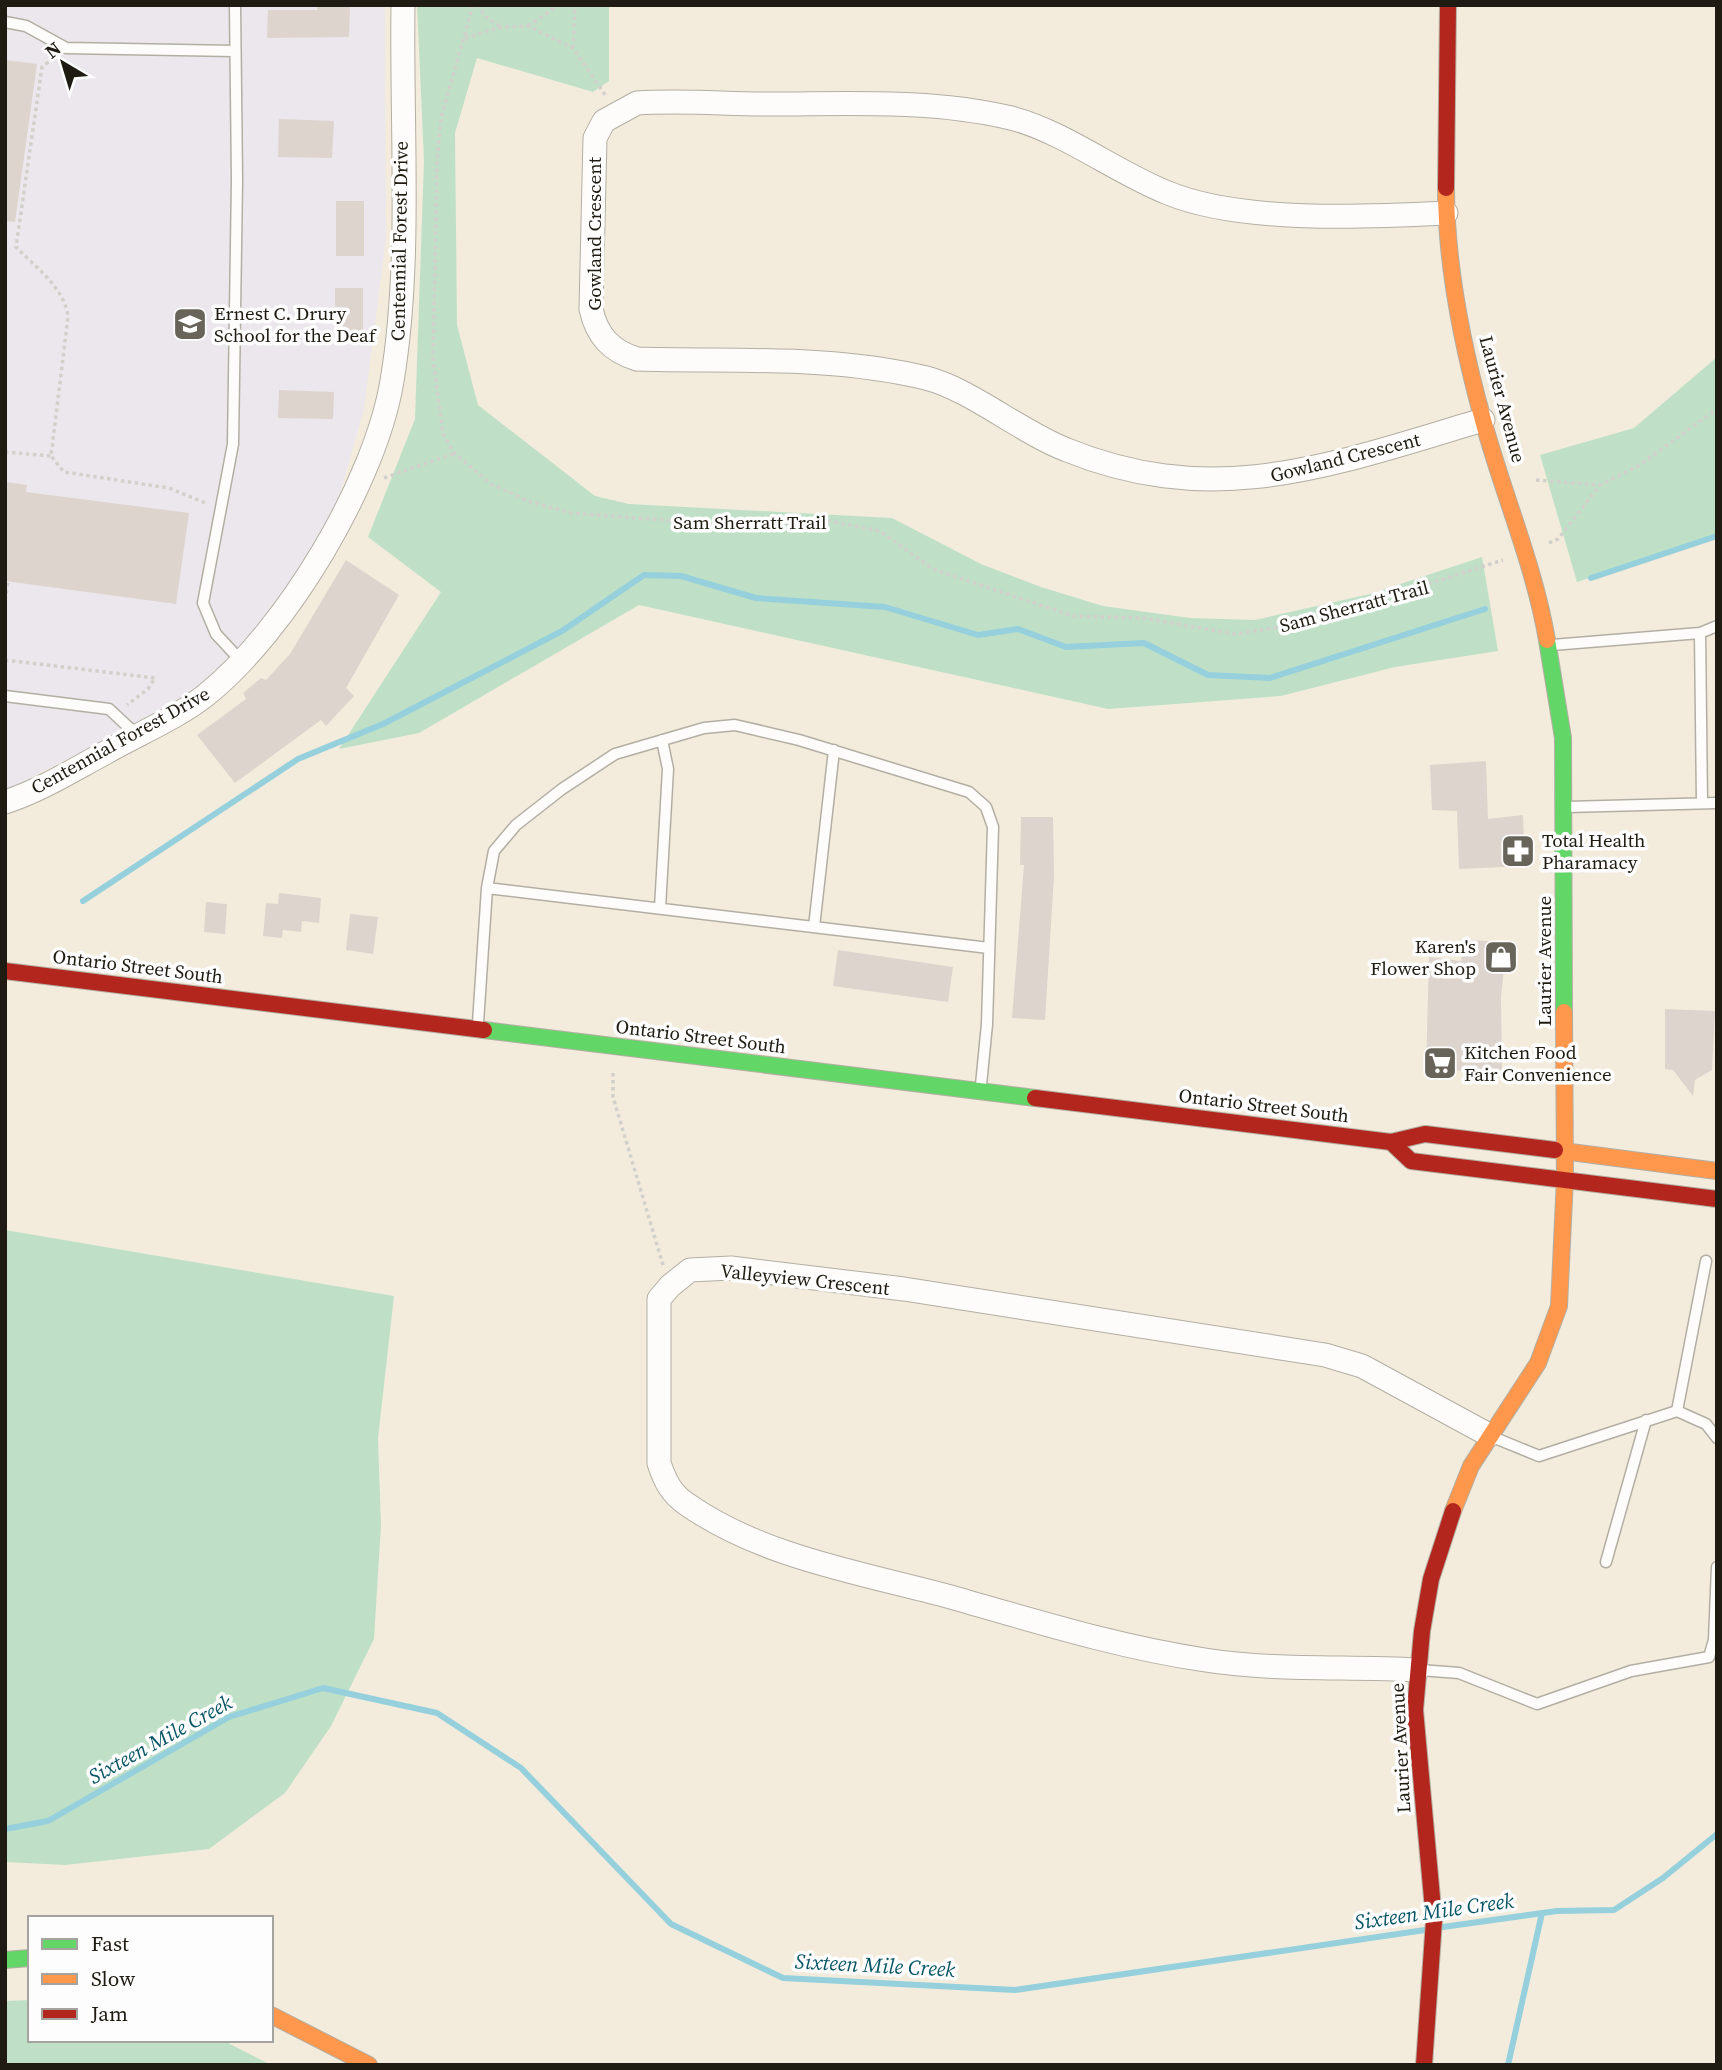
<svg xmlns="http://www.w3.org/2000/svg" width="1722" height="2070" viewBox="0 0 1722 2070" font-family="'Source Serif 4',serif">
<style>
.education{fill:#ebe7ec}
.green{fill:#bfe0c7}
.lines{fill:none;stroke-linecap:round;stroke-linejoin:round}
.stream{stroke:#95d0dc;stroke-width:6}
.building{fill:#ddd4cd}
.lane-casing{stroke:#b3aea3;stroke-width:13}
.street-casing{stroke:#b3aea3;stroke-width:25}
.fast-casing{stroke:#b3aea3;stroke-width:18}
.slow-casing{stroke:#b3aea3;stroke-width:18}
.jam-casing{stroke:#b3aea3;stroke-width:18}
.path{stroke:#d2d0cb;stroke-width:3.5;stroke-dasharray:3.5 3.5;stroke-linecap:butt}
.lane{stroke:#fdfcfa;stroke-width:10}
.street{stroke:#fdfcfa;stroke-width:23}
.fast{stroke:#63d668;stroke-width:16}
.slow{stroke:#ff974d;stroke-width:16}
.jam{stroke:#b3261e;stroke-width:16}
.labels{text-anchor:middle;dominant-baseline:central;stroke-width:7;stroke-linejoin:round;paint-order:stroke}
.street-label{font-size:19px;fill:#1f1b12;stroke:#fdfdfd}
.poi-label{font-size:19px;fill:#1f1b12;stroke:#fdfdfd;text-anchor:start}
.water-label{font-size:21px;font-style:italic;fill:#065565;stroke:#fdfdfd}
</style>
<rect width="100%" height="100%" fill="#f3ecdd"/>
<path class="education" d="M5 5H385L386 238 364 409 335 512 266 621 214 677 191 696 5 791Z"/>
<path class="green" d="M417 5H609V81L593 92 477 58 455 133 457 325 478 405 595 496 629 504 892 518 981 564 1041 587 1103 606 1190 618 1255 620 1370 594 1482 557 1498 651 1395 667 1281 696 1108 709 639 605 419 733 339 749 441 592 368 537 415 419 424 161Z
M1717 357V536L1577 582 1540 455 1634 428Z
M5 1230 394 1296 378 1438 381 1525 374 1639 331 1726 285 1793 209 1849 65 1865 5 1862Z
M30 2000V2040H222L271 2065H5V2001Z"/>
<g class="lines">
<path class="stream" d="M1591 578 1717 536
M83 901 298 759 383 724 562 631 644 575 681 576 756 598 885 607 978 635 1018 629 1066 647 1144 643 1208 675 1270 678 1485 609
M5 1829 48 1821 229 1717 323 1688 437 1713 521 1768 671 1924 783 1978 1015 1990 1425 1930
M1443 1927 1557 1911 1614 1910 1663 1878 1717 1834
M1508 2065 1542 1913"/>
</g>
<path class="building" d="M317 5H350L349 37 267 38 268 10H317Z
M5 60 37 64 15 222 5 221Z
M279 119 334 121 332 158 278 157Z
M336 201H364V256H336Z
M335 288H363V341H335Z
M279 390 334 392 333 419 278 418Z
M5 482 27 485 26 492 189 513 176 604 5 581Z
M346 560 399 595 346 688 354 696 326 726 321 720 235 783 197 735 246 699 243 693 261 678 266 680 290 654Z
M1486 761 1488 819 1523 815 1525 866 1459 869 1457 811 1432 810 1430 765Z
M1021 817H1053L1054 876 1045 1020 1012 1018 1024 865H1020Z
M279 893 321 898 319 923 302 921 301 932 283 930 282 938 263 936 266 903 278 904Z
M206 902 227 904 225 934 204 932Z
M350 914 378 917 373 954 346 950Z
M1463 939 1507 943 1501 996 1502 1071 1426 1070 1429 957 1461 961Z
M838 950 953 967 948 1002 833 986Z
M1665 1009 1715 1011 1712 1070 1695 1080 1693 1096 1673 1070 1665 1069Z"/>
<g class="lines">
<g class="lane-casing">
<path id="lane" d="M235 5 237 180 233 444 203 603 216 634 242 662
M5 22 26 26 66 48 235 51
M1700 633 1717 626
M1552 645 1700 633 1702 803
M5 696 109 709 137 735
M1567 807 1717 803
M487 888 989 948
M660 908 668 769 662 740
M814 927 834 750
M478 1023 487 888 494 851 516 825 562 789 615 754 704 728 735 725 799 740 969 792 986 807 993 827 987 1024 981 1085
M1677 1411 1706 1261
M1495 1438 1539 1456 1677 1411 1706 1424 1717 1438
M1606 1562 1646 1420
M1420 1670 1459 1673 1537 1704 1631 1671 1709 1657 1714 1640 1717 1567"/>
</g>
<g class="street-casing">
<path id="street" d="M1446 213C1367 217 1241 223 1168 193 1117 173 1063 131 1011 118 932 99 849 104 769 104 725 104 681 100 637 103L604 121 595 138 591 309C597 336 611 351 637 359 733 362 832 355 926 378 970 389 1022 433 1067 450 1218 511 1336 463 1483 420
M5 802C40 791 73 770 105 753 138 734 177 718 206 695 286 631 375 483 392 381 412 262 401 127 403 5
M1417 1670C1347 1666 1275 1671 1205 1660 1117 1647 1032 1620 947 1596 861 1573 763 1557 688 1505 671 1494 665 1481 659 1463V1299L670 1286 690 1270 731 1268 904 1289 1325 1355 1362 1366 1489 1435"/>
</g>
<g class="fast-casing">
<path id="fast" d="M1547 640 1563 738 1564 1012
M484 1030 1035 1098
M5 1960 30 1958"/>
</g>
<g class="slow-casing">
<path id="slow" d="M1446 188C1446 262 1463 348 1483 420 1503 494 1534 564 1547 640
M1555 1150 1717 1171
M1453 1511 1471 1466 1538 1363 1559 1306 1565 1178 1564 1012
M271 2015 369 2065"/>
</g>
<g class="jam-casing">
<path id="jam" d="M1446 188 1448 5
M5 971 484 1030
M1035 1098 1391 1142 1425 1134 1555 1150
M1391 1142 1411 1161 1717 1199
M1424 2065 1434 1920 1415 1710 1422 1631 1431 1579 1453 1511"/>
</g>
<path class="path" d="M473 5 441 118 437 161 433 359 443 434 454 453 491 484 528 501 571 513 740 526 829 521 880 531 933 569 1073 616 1143 618 1235 634 1306 623 1503 560
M477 5 487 18 501 27
M528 26 559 5
M465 38 501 27 528 26 573 48 606 96
M573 48 575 5
M54 58 42 67 16 247C35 267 65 288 68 317L51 456 64 472 169 488 208 504
M5 452 51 456
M384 478 453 454
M1536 480 1600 485
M1549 543 1558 539 1600 485 1638 466 1717 409
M5 600 8 582
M5 660 155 678 148 689 127 705
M613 1073V1097L663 1265"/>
<use href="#lane" class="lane"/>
<use href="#street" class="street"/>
<use href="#fast" class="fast"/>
<use href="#slow" class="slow"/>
<use href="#jam" class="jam"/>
</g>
<defs>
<g id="school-square" transform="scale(1.75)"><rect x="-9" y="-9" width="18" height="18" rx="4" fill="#696459" stroke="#fdfdfd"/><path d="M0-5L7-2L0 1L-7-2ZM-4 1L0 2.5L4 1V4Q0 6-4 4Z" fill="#fff"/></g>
<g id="pharmacy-square" transform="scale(1.75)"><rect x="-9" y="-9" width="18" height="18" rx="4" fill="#696459" stroke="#fdfdfd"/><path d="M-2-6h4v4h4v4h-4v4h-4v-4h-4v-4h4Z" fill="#fff"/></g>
<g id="shop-square" transform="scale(1.75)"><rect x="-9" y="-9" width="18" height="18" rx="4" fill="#696459" stroke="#fdfdfd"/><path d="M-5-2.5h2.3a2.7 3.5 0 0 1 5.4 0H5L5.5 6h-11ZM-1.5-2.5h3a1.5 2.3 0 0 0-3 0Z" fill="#fff"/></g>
<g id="supermarket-square" transform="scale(1.75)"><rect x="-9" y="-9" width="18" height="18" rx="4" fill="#696459" stroke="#fdfdfd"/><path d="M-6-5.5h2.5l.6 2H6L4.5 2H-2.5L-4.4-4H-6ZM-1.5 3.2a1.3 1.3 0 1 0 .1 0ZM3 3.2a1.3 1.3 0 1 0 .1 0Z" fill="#fff"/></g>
</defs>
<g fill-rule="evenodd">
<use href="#school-square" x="190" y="324"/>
<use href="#pharmacy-square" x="1518" y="851"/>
<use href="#shop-square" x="1501" y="957"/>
<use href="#supermarket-square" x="1440" y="1063"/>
</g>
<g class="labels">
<g class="street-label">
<text transform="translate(594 234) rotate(-90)">Gowland Crescent</text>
<text transform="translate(399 241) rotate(-89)">Centennial Forest Drive</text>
<text transform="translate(1503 399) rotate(75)">Laurier Avenue</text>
<text transform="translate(1345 457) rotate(-14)">Gowland Crescent</text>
<text x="750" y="522">Sam Sherratt Trail</text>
<text transform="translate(1354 606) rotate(-15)">Sam Sherratt Trail</text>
<text transform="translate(120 740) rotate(-29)">Centennial Forest Drive</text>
<text transform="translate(1544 961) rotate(-90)">Laurier Avenue</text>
<text transform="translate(138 966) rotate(7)">Ontario Street South</text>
<text transform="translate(701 1036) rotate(7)">Ontario Street South</text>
<text transform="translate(1264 1105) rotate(7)">Ontario Street South</text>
<text transform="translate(805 1279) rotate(6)">Valleyview Crescent</text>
<text transform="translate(1400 1748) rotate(-93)">Laurier Avenue</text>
</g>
<g class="poi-label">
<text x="214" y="313">Ernest C. Drury<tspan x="214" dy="22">School for the Deaf</tspan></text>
<text x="1542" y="840">Total Health<tspan x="1542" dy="22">Pharamacy</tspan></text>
<text x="1476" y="946" text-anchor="end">Karen's<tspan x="1476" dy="22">Flower Shop</tspan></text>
<text x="1464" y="1052">Kitchen Food<tspan x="1464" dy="22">Fair Convenience</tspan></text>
</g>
<g class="water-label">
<text transform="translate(160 1739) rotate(-29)">Sixteen Mile Creek</text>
<text transform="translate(1434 1911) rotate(-8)">Sixteen Mile Creek</text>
<text transform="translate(875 1965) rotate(3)">Sixteen Mile Creek</text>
</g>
</g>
<rect width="1722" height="2070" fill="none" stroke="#1f1b12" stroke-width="14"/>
<rect x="28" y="1916" width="245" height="126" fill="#fdfdfd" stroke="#a4a39f" stroke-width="2"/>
<rect x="42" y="1939" width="35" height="10" fill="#63d668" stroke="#a4a39f" stroke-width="2"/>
<text x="91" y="1951" font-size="21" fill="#1f1b12">Fast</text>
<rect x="42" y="1974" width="35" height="10" fill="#ff974d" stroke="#a4a39f" stroke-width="2"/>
<text x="91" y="1986" font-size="21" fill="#1f1b12">Slow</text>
<rect x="42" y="2009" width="35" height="10" fill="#b3261e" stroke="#a4a39f" stroke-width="2"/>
<text x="91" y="2021" font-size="21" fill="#1f1b12">Jam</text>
<g transform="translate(63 63) rotate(322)" stroke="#fdfdfd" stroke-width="5" paint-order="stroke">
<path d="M0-5L12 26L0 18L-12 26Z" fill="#1f1b12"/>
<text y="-10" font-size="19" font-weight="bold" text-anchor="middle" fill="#1f1b12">N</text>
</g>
</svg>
